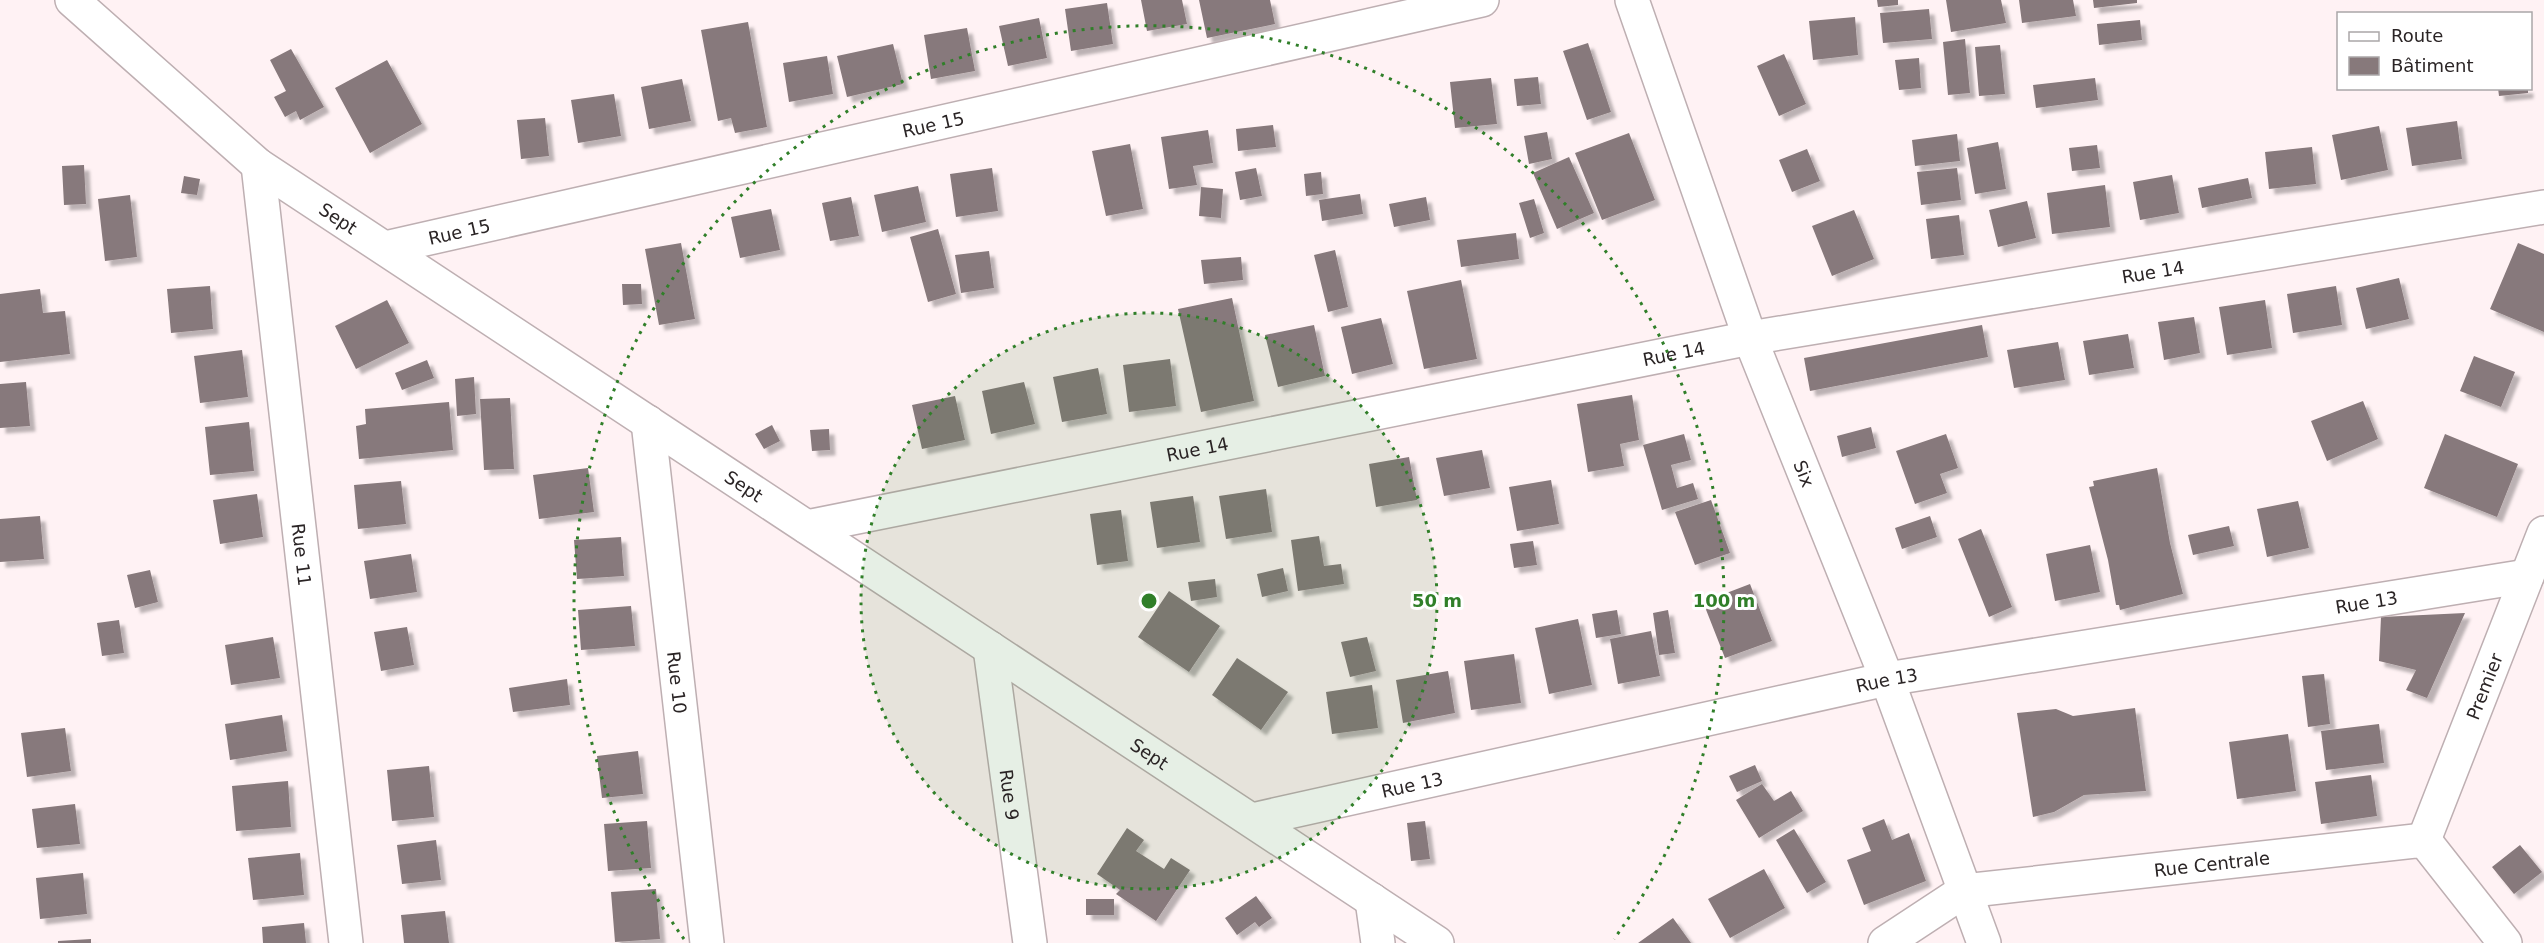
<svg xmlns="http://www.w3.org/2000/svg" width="2544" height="943" viewBox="0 0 2544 943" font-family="'DejaVu Sans',sans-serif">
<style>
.building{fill:#87797b;filter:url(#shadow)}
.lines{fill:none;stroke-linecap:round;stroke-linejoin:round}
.street-casing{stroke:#beafb2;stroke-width:36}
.street{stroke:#fff;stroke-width:33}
.ring{fill:none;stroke:#307f29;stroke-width:3;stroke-dasharray:3 6}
.labels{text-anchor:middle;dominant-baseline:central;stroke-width:6;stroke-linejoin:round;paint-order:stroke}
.street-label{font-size:18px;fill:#2a2425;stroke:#fff}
.centre{fill:#307f29;stroke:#fff;stroke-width:3}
.ring-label{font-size:18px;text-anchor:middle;font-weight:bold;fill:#307f29;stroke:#fff;stroke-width:6;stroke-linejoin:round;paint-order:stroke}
</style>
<defs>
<filter id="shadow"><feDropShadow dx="5.5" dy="5.5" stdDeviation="1.5" flood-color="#0004"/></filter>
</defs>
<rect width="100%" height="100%" fill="#fff2f4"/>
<path class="building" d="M1141 0H1182L1187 24 1147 31Z
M1199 0H1270L1275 24 1207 38Z
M1877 0H1898V5L1878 7Z
M1946 0H2001L2006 23 1951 32Z
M2019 0H2073L2076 16 2022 23Z
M2093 0H2137V3L2094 8Z
M1107 3 1113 44 1071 51 1065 9Z
M1929 9 1932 39 1883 43 1880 13Z
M1855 17 1858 55 1813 60 1809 21Z
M1039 18 1047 58 1008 66 999 26Z
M2140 20 2142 40 2099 45 2097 24Z
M748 22 767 127 735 133 731 118 718 121 701 30Z
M967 28 975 71 931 79 924 35Z
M1965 39 1970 93 1948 95 1943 42Z
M1588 43 1611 112 1587 120 1563 51Z
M893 44 903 84 847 97 837 56Z
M2000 45 2005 94 1979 96 1975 47Z
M291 49 324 107 300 120 296 111 285 117 274 97 286 91 270 60Z
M1784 54 1806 104 1779 116 1757 66Z
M827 56 833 94 789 102 783 63Z
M1919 58 1921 88 1899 90 1895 60Z
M387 60 422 124 370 153 335 88Z
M1538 77 1541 104 1517 106 1514 79Z
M1491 78 1497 124 1455 128 1450 82Z
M2095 78 2098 100 2036 108 2033 85Z
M682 79 691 121 649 129 641 87Z
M2498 88H2528V93L2499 96Z
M614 94 621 136 578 143 571 100Z
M545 118 549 156 521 159 517 120Z
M2457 121 2462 159 2412 166 2406 128Z
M1273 125 1276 147 1238 151 1236 129Z
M2379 126 2388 170 2341 180 2332 135Z
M1208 130 1213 163 1193 166 1197 185 1169 189 1161 137Z
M1547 132 1552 159 1529 164 1524 136Z
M1629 133 1655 200 1602 220 1575 153Z
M1957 134 1960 161 1915 166 1912 140Z
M1998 142 2006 189 1975 194 1967 148Z
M1130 144 1143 209 1106 216 1092 151Z
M2097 145 2100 168 2072 171 2069 148Z
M2312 147 2316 184 2269 189 2265 152Z
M1807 149 1820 181 1792 192 1779 160Z
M1569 157 1594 213 1557 229 1533 173Z
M84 165 86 204 64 205 62 166Z
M992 168 998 211 956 217 950 174Z
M1256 168 1262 196 1240 200 1235 172Z
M1957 168 1961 200 1921 205 1917 172Z
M1321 172 1323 194 1306 196 1304 174Z
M2172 175 2179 213 2140 220 2133 182Z
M184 176 200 179 197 195 181 193Z
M2248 178 2252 198 2202 208 2198 188Z
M2105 185 2110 227 2052 234 2047 193Z
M918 186 926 222 882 232 874 195Z
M1201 187 1223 189 1221 218 1199 216Z
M1360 194 1363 214 1322 221 1319 200Z
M130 195 137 257 105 261 98 199Z
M851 197 859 236 830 241 822 203Z
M1426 197 1430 220 1394 227 1389 204Z
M1534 199 1544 233 1530 238 1519 203Z
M2027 201 2036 238 1998 247 1989 210Z
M771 209 780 250 740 258 731 217Z
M1854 210 1874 259 1832 276 1812 226Z
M1959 215 1964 255 1931 259 1926 219Z
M938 229 956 294 928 302 910 237Z
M1516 233 1519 259 1461 267 1457 240Z
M681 243 695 319 659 325 645 249Z
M2518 243 2544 254V332L2490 309Z
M1335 250 1348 307 1328 312 1314 255Z
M989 251 994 288 961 293 955 255Z
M1241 257 1243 280 1204 284 1201 260Z
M2399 278 2409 319 2366 329 2356 288Z
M1461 280 1477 359 1424 369 1407 291Z
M622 284H641L642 304 623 305Z
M210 286 213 329 171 333 167 289Z
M2336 286 2342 325 2293 333 2287 294Z
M40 289 43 313 65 311 70 354 0 362V294Z
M1232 298 1254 401 1201 412 1178 309Z
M387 300 409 343 356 369 335 326Z
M2265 300 2272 348 2227 355 2219 307Z
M2194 317 2200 353 2164 360 2158 322Z
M1381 318 1393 364 1352 374 1341 327Z
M1314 325 1325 376 1278 387 1265 335Z
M1982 325 1988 357 1810 391 1804 358Z
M2128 334 2134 368 2089 375 2083 341Z
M2058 342 2065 380 2014 388 2007 350Z
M242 350 248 397 200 403 194 356Z
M2474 356 2515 372 2501 407 2460 391Z
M1170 359 1176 406 1129 412 1123 365Z
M427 360 434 378 402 390 395 373Z
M1098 368 1107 414 1062 422 1053 377Z
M474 377 476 414 457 416 455 379Z
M26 382 30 426 0 428V384Z
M1024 382 1035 424 991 434 982 391Z
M1632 395 1639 440 1620 444 1624 466 1588 472 1577 404Z
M955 396 965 440 922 449 912 405Z
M510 398 514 469 484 470 480 399Z
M2363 401 2378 439 2327 461 2311 421Z
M449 402 453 450 359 459 356 426 366 424 365 409Z
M249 422 254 471 210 475 205 427Z
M772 425 780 441 764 449 755 434Z
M1871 427 1876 448 1842 457 1837 436Z
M829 429 830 450 812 451 810 430Z
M1684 434 1691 460 1671 465 1677 488 1693 483 1698 499 1662 510 1643 445Z
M1946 434 1958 468 1940 474 1947 493 1915 504 1896 451Z
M2445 434 2518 464 2497 517 2424 488Z
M1482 450 1490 488 1444 496 1436 458Z
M1409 457 1417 500 1376 507 1369 464Z
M588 468 594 512 539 519 533 475Z
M2157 468 2170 543 2183 594 2120 610 2119 605H2116L2108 560 2089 487 2094 486 2093 481Z
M1551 480 1559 524 1517 531 1509 487Z
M401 481 406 524 358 529 354 485Z
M1266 489 1272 532 1226 539 1219 496Z
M257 494 263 537 220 544 213 500Z
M1193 496 1200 542 1157 548 1150 502Z
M1711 500 1730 553 1695 565 1675 512Z
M2298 501 2309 548 2267 557 2257 509Z
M1121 510 1128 561 1097 565 1090 514Z
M40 516 44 559 0 562V519Z
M1930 516 1937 537 1902 549 1895 528Z
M2229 526 2234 546 2193 555 2188 535Z
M1981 529 2012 607 1989 617 1958 539Z
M1319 536 1324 566 1341 564 1344 584 1298 591 1291 540Z
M621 537 624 576 577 579 574 540Z
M1533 541 1537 565 1514 568 1510 544Z
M2090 545 2100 592 2055 601 2046 554Z
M411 554 417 592 370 599 364 561Z
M1283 568 1288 591 1262 597 1257 574Z
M150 570 158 602 135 608 127 575Z
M1215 579 1217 597 1191 601 1188 582Z
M1750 584 1772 641 1725 658 1703 602Z
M1169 591 1220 626 1189 672 1138 637Z
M631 606 635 646 581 650 578 610Z
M1617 610 1621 634 1596 638 1592 614Z
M1668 610 1675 653 1659 655 1653 613Z
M2465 613 2427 698 2406 690 2416 670 2379 661 2381 617Z
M1578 619 1592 685 1549 694 1535 628Z
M119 620 124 653 102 656 97 623Z
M407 627 414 665 381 671 374 632Z
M1651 631 1660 676 1618 684 1610 639Z
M273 637 280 678 231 685 225 645Z
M1367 637 1376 671 1350 677 1341 642Z
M1514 654 1521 703 1471 710 1464 661Z
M1237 658 1288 692 1261 730 1212 695Z
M1448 671 1455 713 1403 723 1396 680Z
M2324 674 2330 724 2308 727 2302 676Z
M567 679 570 705 513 712 509 688Z
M1372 685 1378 728 1332 734 1326 692Z
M2135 708 2146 791 2084 795 2054 812 2033 817 2017 713 2056 709 2073 716Z
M282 715 287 751 230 760 225 724Z
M2379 724 2384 763 2326 770 2321 731Z
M65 728 71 771 27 777 21 733Z
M2288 734 2296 791 2237 799 2229 742Z
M638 751 643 794 602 798 597 756Z
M1755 765 1762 781 1737 792 1729 776Z
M429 766 434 817 392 821 387 770Z
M2371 775 2377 816 2321 824 2315 782Z
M288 781 291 827 236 831 232 786Z
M1762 784 1774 801 1791 791 1803 811 1759 838 1736 800Z
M75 804 80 844 37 848 32 809Z
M1884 819 1892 840 1909 833 1926 881 1864 905 1847 860 1871 851 1862 828Z
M647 821 651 868 608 871 604 824Z
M1425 821 1430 859 1411 861 1407 823Z
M1127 828 1144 840 1136 851 1164 869 1171 858 1190 870 1156 921 1116 894 1120 890 1097 874Z
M1794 829 1826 882 1807 893 1776 840Z
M436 840 441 880 402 884 397 845Z
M2520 845 2542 872 2514 894 2492 867Z
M300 853 304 895 253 900 248 858Z
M1764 869 1785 908 1730 938 1708 899Z
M83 873 87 914 40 919 36 878Z
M656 889 660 939 615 942 611 892Z
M1256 896 1272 918 1259 927 1255 922 1237 935 1225 918Z
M1086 899H1114V915H1086Z
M445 911 449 943H404L401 915Z
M1673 918 1691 943H1638Z
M304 923 306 943H263L262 927Z
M91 939V943H58V941Z"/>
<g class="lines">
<g class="street-casing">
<g id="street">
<path id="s1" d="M72 0 258 165 1437 943"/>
<path id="s2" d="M1632 0 1750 338 1887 679 1984 943"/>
<path id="s3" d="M258 165 346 943"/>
<path id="s4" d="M385 248 1482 0"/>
<path id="s5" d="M648 422 707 943"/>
<path id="s6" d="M807 527 1750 338 2544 207"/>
<path id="s7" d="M990 648 1030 943"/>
<path id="s8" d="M1252 820 1887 679 2527 576"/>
<path id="s9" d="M2424 840 2544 533"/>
<path d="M1372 900 1378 943"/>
<path id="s10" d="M1885 943 1964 891 2424 840 2505 943"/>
</g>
</g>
<use href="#street" class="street"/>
</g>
<circle cx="1149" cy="601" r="288" fill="#307f29" fill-opacity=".12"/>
<g class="ring">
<circle cx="1149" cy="601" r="288"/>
<path d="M684 939A575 575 0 1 1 1614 939"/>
</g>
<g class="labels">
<g class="street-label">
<text stroke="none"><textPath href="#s4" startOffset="562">Rue 15</textPath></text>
<text stroke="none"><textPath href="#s1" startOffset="345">Sept</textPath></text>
<text stroke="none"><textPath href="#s4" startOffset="76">Rue 15</textPath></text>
<text stroke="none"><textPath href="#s6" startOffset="1370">Rue 14</textPath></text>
<text stroke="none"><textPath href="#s6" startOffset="884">Rue 14</textPath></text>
<text stroke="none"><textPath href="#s6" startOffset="398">Rue 14</textPath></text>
<text stroke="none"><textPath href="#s2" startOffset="504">Six</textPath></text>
<text stroke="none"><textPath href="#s1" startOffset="831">Sept</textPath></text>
<text stroke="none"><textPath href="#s3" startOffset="392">Rue 11</textPath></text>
<text stroke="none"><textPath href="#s8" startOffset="1136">Rue 13</textPath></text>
<text stroke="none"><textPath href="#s8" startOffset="650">Rue 13</textPath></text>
<text stroke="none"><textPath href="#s5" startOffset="262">Rue 10</textPath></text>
<text stroke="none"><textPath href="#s9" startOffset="165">Premier</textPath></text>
<text stroke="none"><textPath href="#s1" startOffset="1317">Sept</textPath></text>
<text stroke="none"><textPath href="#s8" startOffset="164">Rue 13</textPath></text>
<text stroke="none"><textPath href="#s7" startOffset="148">Rue 9</textPath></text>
<text stroke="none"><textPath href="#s10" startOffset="344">Rue Centrale</textPath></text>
</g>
</g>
<circle cx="1149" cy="601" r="9" class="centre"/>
<g class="ring-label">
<text x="1437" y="607">50 m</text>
<text x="1724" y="607">100 m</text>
</g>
<rect x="2337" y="12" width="195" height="78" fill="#ffffff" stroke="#aaa7a8" stroke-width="1.5"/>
<rect x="2349" y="32" width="30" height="9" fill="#ffffff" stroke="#aaa7a8" stroke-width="1.5"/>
<text x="2391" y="42" font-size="18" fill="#2a2425">Route</text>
<rect x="2349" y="57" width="30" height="18" fill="#87797b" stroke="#aaa7a8" stroke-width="1.5"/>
<text x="2391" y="72" font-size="18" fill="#2a2425">Bâtiment</text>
</svg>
